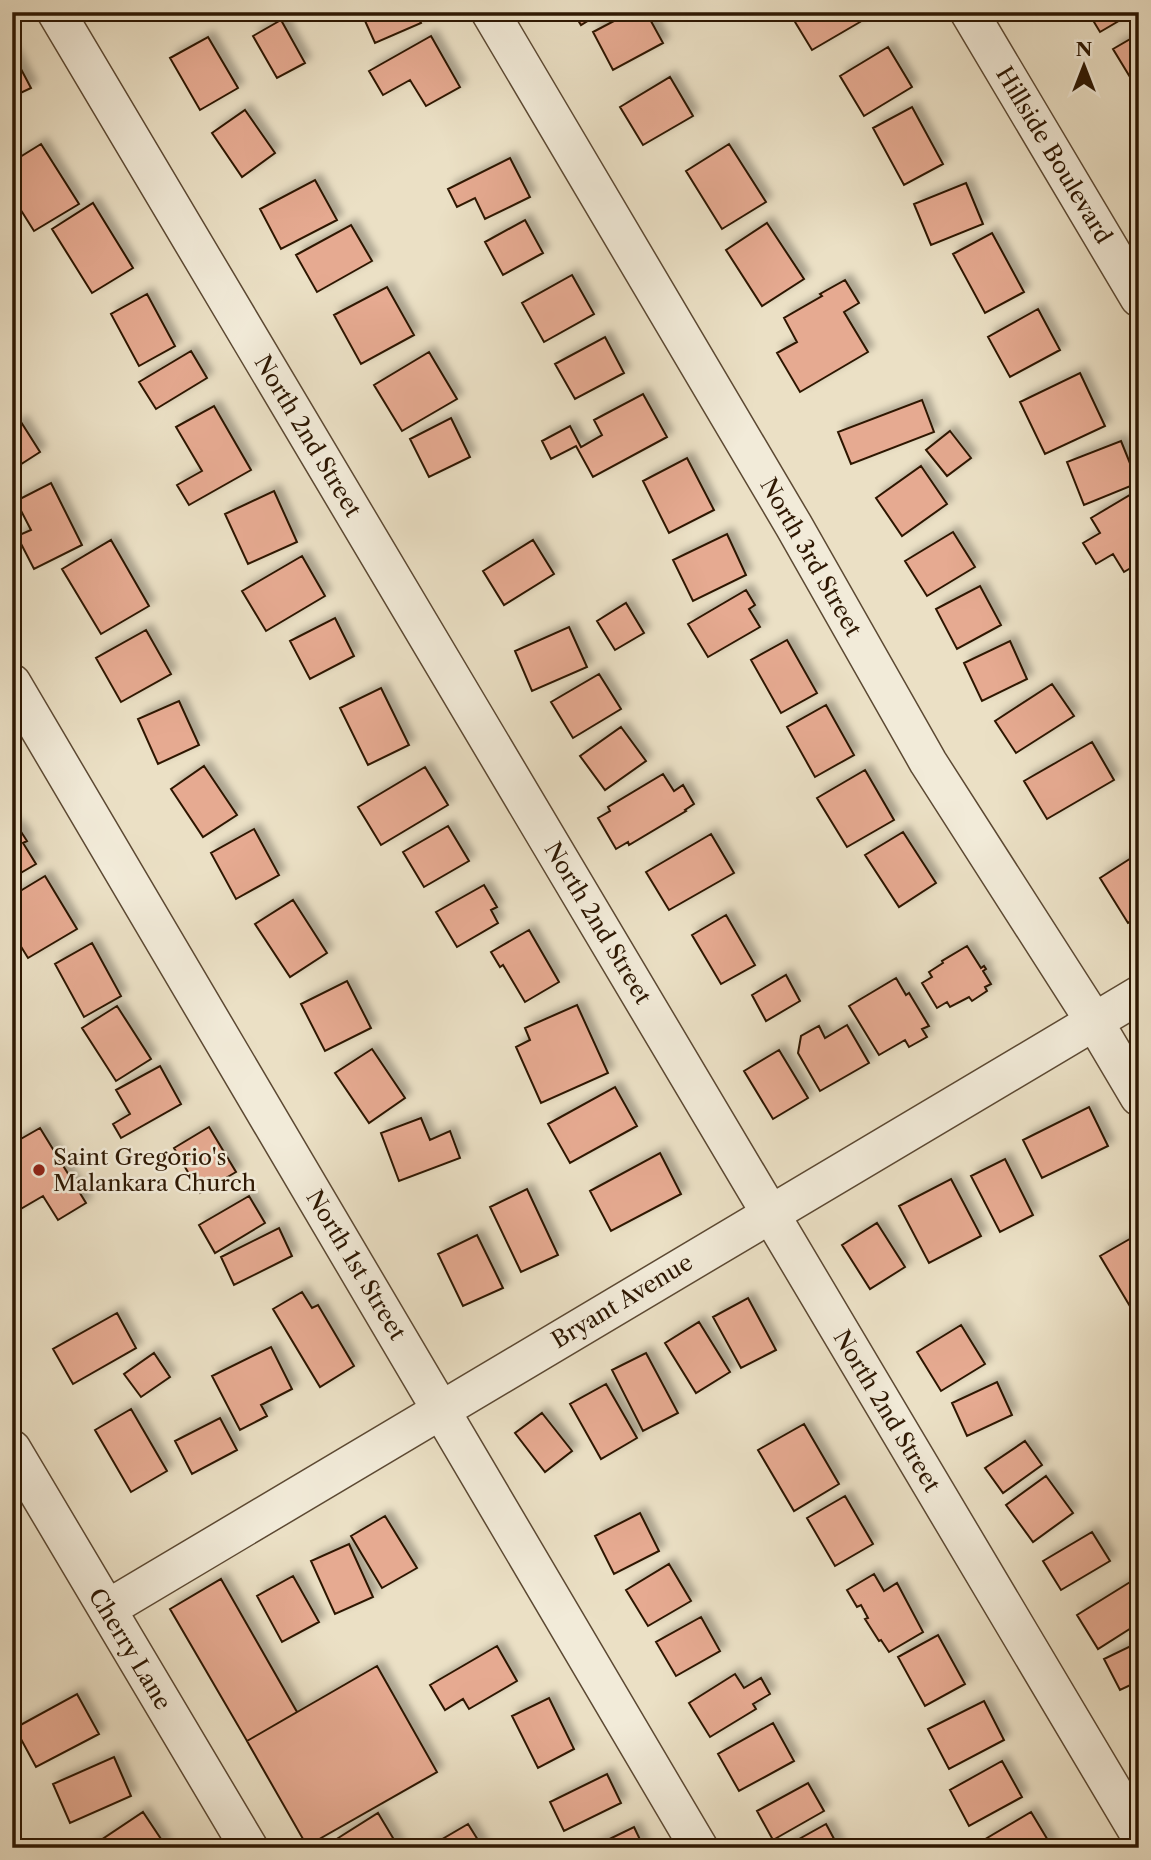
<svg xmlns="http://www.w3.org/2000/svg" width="1151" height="1860" viewBox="0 0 1151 1860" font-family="'Libre Caslon Text',serif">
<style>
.building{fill:#e6aa91;stroke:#2d1702;stroke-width:2;filter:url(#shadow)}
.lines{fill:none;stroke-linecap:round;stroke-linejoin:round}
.minor-casing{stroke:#5c4933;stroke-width:40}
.minor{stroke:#f2ebd9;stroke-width:37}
.poi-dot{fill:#8f2418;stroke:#f2ebd9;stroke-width:2.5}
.labels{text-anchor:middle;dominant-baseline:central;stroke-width:5;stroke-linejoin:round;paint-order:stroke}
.street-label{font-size:23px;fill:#2d1702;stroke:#f2ebd9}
.poi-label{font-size:23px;fill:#2d1702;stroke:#f2ebd9;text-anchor:start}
</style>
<defs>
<filter id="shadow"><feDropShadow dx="6" dy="-6" stdDeviation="3.5" flood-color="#0004"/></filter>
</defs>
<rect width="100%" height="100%" fill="#ebe0c5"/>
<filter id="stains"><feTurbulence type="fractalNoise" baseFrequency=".00286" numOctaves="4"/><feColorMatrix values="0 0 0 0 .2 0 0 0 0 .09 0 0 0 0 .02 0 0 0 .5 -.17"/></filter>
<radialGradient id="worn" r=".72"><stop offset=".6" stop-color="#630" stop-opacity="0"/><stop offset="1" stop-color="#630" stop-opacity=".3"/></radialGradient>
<path class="building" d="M361 12H416L421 23 375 43Z
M573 12H602L581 25Z
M631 12H646L663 43 613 70 593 32Z
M789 12H854L860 22 812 50Z
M1088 12H1134L1100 32Z
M281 20 305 63 277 78 253 36Z
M1139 34V79L1133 82 1113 49Z
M431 36 460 87 426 106 410 80 383 95 369 71Z
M208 37 238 88 200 110 170 58Z
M888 47 912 87 864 116 840 76Z
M12 52 31 88 12 97Z
M670 77 693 116 643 145 620 107Z
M912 107 943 164 904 185 873 128Z
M245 110 275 153 242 177 212 133Z
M41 144 79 204 34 231 12 196V162Z
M729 144 766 202 722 229 686 171Z
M510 158 530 197 485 219 475 198 457 207 448 189Z
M315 180 337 220 281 249 260 209Z
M966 183 983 224 931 245 914 204Z
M93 203 133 268 92 293 52 229Z
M525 220 543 253 503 275 485 242Z
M767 223 804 279 762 306 726 250Z
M351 225 372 261 317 292 296 255Z
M992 233 1024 292 985 313 953 254Z
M572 275 594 314 544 342 522 303Z
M845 280 859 303 844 312 868 352 800 392 777 353 797 342 784 318 822 296 820 294Z
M387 287 414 335 361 364 334 315Z
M147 294 175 346 139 366 111 314Z
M1038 309 1060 350 1010 377 988 337Z
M605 337 624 373 575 399 555 364Z
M191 351 207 378 156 409 139 382Z
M429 352 457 399 402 431 374 385Z
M1080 373 1105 426 1045 454 1020 402Z
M643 394 667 437 593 477 576 446 551 459 542 441 570 426 581 447 602 435 594 420Z
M922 400 934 432 851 464 838 432Z
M214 406 251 470 189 505 177 485 202 471 176 427Z
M451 418 470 457 429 477 410 439Z
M21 422 40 452 12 470V428Z
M950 431 971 458 947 476 926 450Z
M1121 441 1138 483 1084 505 1067 462Z
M687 458 714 510 669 533 643 481Z
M921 466 947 504 902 536 876 498Z
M51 483 82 545 34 569 17 536 31 530 16 501Z
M274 491 297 542 248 564 225 514Z
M1135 492 1139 499V563L1124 572 1113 554 1096 564 1083 543 1100 533 1091 518Z
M953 532 975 567 927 596 905 561Z
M727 534 746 575 693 601 673 560Z
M111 540 149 606 101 634 62 569Z
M533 540 554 574 504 605 483 571Z
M302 556 325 596 266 631 242 591Z
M980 586 1001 625 957 649 936 609Z
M746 590 755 605 749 609 760 627 708 657 688 624Z
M626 603 644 633 615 650 597 621Z
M335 618 354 656 310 679 290 641Z
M569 627 587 667 532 691 515 651Z
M146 630 171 674 121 702 96 658Z
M787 640 817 693 781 713 751 660Z
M1010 641 1027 679 982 701 964 663Z
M599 674 621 709 573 738 551 702Z
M1052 684 1074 716 1016 753 995 721Z
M381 688 409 745 368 765 340 708Z
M179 701 199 745 158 764 138 719Z
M826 705 854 755 815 777 787 727Z
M621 727 646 761 605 790 580 756Z
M1092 742 1114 780 1047 819 1024 781Z
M204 766 237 815 203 837 171 789Z
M425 767 448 805 381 845 358 807Z
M865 770 894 820 847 847 817 798Z
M663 774 674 791 683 785 694 804 685 810 686 811 629 845 628 842 616 849 598 818 610 811 608 807Z
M12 823 16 829 18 827 27 841 23 843 36 864 12 878Z
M448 826 469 861 424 887 403 852Z
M254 829 279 875 236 899 211 853Z
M903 832 936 883 899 907 865 855Z
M711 834 734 873 669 910 646 872Z
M1139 853V917L1128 923 1100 878Z
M45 876 77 929 28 958 12 932V896Z
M484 885 497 907 491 910 498 923 457 947 436 912Z
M293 900 327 953 290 977 255 924Z
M726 915 755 965 721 984 692 935Z
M529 930 559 982 525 1002 503 965 500 967 491 952Z
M92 943 121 996 84 1017 55 964Z
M967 946 981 968 984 966 986 969 983 971 991 984 985 987 987 991 972 1001 969 997 950 1007 947 1002 937 1008 922 983 932 977 929 972 943 963 942 961Z
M786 975 800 1001 766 1021 752 995Z
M896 978 906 995 909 993 929 1026 922 1029 927 1037 909 1047 905 1040 879 1055 849 1006Z
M347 981 371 1028 325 1051 301 1004Z
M577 1005 608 1073 541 1103 516 1047 530 1040 525 1028Z
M117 1006 151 1059 116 1081 82 1028Z
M847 1025 869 1063 820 1091 798 1053 801 1036 819 1026 825 1038Z
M372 1049 405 1098 369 1123 335 1073Z
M779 1050 808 1098 773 1119 744 1071Z
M160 1066 181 1104 121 1138 113 1124 130 1114 116 1090Z
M615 1087 637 1126 570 1163 548 1124Z
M1089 1107 1108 1146 1042 1178 1023 1140Z
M421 1118 430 1140 450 1131 460 1158 399 1181 381 1133Z
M209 1127 236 1172 200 1193 174 1148Z
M40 1128 86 1203 58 1220 43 1196 12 1214V1144Z
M660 1153 681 1194 611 1231 590 1191Z
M1005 1159 1033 1215 1000 1232 971 1176Z
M951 1179 981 1236 929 1263 899 1206Z
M527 1189 558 1255 521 1272 490 1207Z
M249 1196 265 1223 215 1253 199 1225Z
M877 1223 905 1267 870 1289 842 1245Z
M279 1228 292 1256 234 1285 221 1257Z
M477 1235 503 1288 463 1306 438 1254Z
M1135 1236 1139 1242V1304L1131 1308 1100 1256Z
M302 1292 312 1308 318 1305 354 1366 320 1387 273 1309Z
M748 1298 776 1350 741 1368 713 1317Z
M117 1313 136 1348 73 1384 53 1349Z
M699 1322 730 1372 696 1393 665 1343Z
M961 1325 985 1364 941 1391 917 1352Z
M271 1347 292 1389 261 1405 267 1416 240 1430 212 1376Z
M154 1353 170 1377 141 1397 124 1374Z
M646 1353 678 1413 643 1431 612 1370Z
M997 1382 1012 1415 967 1436 952 1403Z
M606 1384 637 1438 601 1459 570 1404Z
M131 1409 167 1471 131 1492 95 1430Z
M542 1413 572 1451 545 1472 515 1433Z
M220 1418 237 1450 192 1474 175 1441Z
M804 1424 839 1484 794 1511 758 1450Z
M1025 1441 1042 1465 1003 1493 985 1468Z
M1046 1476 1073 1513 1033 1542 1006 1505Z
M845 1496 873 1544 835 1566 807 1518Z
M640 1513 659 1551 614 1574 595 1536Z
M385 1516 417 1568 382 1588 351 1536Z
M1092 1532 1110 1561 1061 1590 1043 1561Z
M349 1544 373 1597 335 1614 311 1561Z
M669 1564 691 1601 648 1626 626 1590Z
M874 1574 884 1591 897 1583 923 1632 889 1652 881 1640 879 1641 865 1619 868 1618 861 1605 857 1607 847 1590Z
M293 1576 319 1622 282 1642 257 1596Z
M221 1579 297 1712 247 1741 170 1609Z
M1135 1579 1139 1585V1623L1098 1649 1077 1615Z
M701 1617 720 1651 676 1676 656 1642Z
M938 1635 965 1684 925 1706 898 1657Z
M1139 1642V1681L1120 1690 1104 1659Z
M497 1646 517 1681 469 1709 463 1699 445 1710 430 1685Z
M377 1666 437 1772 307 1846 247 1741Z
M735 1674 744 1688 761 1678 770 1694 753 1704 756 1709 710 1737 689 1703Z
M77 1694 99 1734 36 1767 15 1728Z
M549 1698 574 1749 538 1768 512 1716Z
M984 1701 1004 1740 949 1769 928 1729Z
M773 1723 794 1761 739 1791 718 1754Z
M114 1757 131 1796 70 1823 53 1784Z
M1002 1761 1022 1797 969 1826 950 1790Z
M607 1774 621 1803 564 1831 550 1802Z
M808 1783 824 1811 773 1840 757 1811Z
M143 1812 165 1845 160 1848H89Z
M1031 1812 1052 1847 987 1848 982 1841Z
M378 1813 399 1848H339L335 1840Z
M468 1824 483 1848H427Z
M826 1824 839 1848H783Z
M634 1827 644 1848H591Z"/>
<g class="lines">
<g class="minor-casing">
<path id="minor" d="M56 12 1139 1834
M490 12 794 526 928 762 1094 1021 1139 1097
M969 12 1139 298
M12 683 699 1848
M12 1449 249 1848
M107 1609 1139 995"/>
</g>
<use href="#minor" class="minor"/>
</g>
<circle class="poi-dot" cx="39" cy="1170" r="7"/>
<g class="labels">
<g class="street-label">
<text transform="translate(1054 155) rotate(59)">Hillside Boulevard</text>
<text transform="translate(308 436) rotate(59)">North 2nd Street</text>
<text transform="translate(811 557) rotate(60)">North 3rd Street</text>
<text transform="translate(598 923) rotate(59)">North 2nd Street</text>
<text transform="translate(356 1265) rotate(59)">North 1st Street</text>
<text transform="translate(622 1301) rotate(-31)">Bryant Avenue</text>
<text transform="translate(887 1411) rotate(59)">North 2nd Street</text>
<text transform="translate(130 1649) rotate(59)">Cherry Lane</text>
</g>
<g class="poi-label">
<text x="53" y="1157">Saint Gregorio's<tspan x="53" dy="26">Malankara Church</tspan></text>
</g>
</g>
<rect width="1151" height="1860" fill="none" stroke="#ebe0c5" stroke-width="42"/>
<rect x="14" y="14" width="1123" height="1832" fill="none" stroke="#2d1702" stroke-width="3.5"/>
<rect x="21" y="21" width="1109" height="1818" fill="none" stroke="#2d1702" stroke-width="2"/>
<g transform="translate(1084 66)" stroke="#f2ebd9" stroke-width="5" paint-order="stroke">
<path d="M0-5L12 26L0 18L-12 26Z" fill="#2d1702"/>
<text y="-10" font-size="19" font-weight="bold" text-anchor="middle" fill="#2d1702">N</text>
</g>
<rect width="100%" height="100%" filter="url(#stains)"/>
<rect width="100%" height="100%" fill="url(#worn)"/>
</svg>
